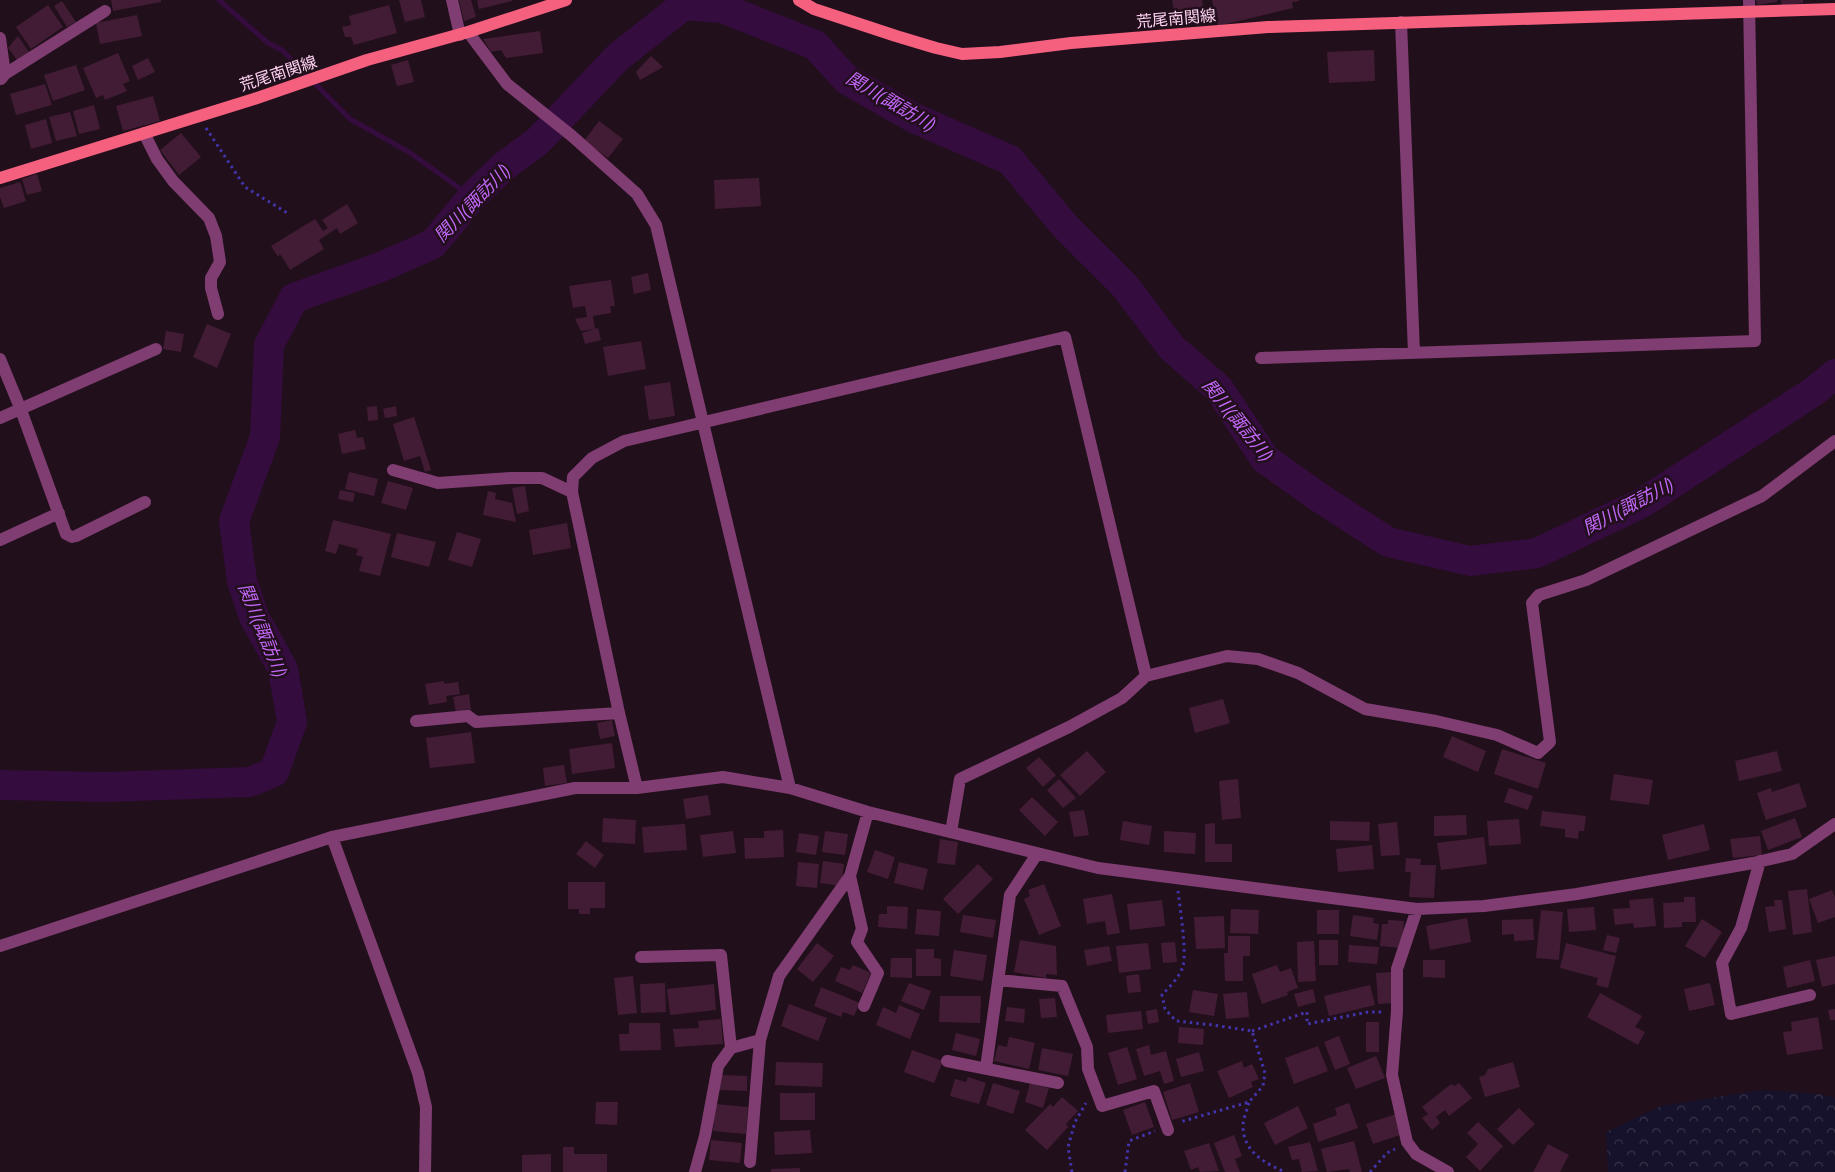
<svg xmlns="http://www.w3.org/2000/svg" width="1835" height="1172" viewBox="0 0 1835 1172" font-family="'PT Sans','Noto Sans JP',sans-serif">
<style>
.forest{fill:url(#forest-crowns)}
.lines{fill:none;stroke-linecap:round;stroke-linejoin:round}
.stream{stroke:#340c3e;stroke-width:5}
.river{stroke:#340c3e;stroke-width:30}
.building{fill:#421c34}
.path{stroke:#4235ae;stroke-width:3;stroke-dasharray:2.5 4;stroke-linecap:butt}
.minor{stroke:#7f3d71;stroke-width:12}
.major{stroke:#f6607f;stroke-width:12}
.labels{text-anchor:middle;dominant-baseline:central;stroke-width:5;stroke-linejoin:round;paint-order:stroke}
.street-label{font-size:16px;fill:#fdd3f1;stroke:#220f1c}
.water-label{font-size:18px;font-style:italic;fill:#c267f7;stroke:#220f1c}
</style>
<defs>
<pattern id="forest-crowns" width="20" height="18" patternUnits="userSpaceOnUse" patternTransform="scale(1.25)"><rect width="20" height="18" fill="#16122c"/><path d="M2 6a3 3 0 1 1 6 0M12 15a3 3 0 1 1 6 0" fill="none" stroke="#39344b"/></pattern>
</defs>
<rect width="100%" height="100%" fill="#220f1c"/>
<path class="forest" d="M1761 1090 1820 1094 1835 1098V1172H1608L1606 1132 1661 1106Z"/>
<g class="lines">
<path class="stream" d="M219 0 268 43 282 50 350 119 409 152 472 197"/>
<path class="river" d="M0 785 106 787 250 782 274 772 292 722 283 669 254 617 242 581 234 521 265 437 269 345 294 298 381 267 433 244 472 197 503 167 538 141 618 57 684 5 722 8 815 45 847 80 914 118 1010 160 1064 225 1124 285 1172 348 1219 389 1265 459 1320 498 1388 542 1470 561 1537 553 1642 503 1813 392 1835 374"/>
</g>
<path class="building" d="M111 0H161V2L113 11Z
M399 0H421L425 17 405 22Z
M459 0H471L476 17 464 21Z
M477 0H512V1L479 9Z
M1172 0H1202L1205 17 1176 23Z
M1212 0H1299V1L1292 2 1293 8 1218 26Z
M1756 0H1777V2L1757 5Z
M1781 0H1803V3L1782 6Z
M62 1 76 22 67 27 54 6Z
M48 5 63 27 31 49 16 27Z
M389 5 397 33 354 45 351 37H345L342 27 351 25 349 16Z
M137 15 142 36 100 44 96 23Z
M540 31 543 53 506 58 501 50 491 52 483 39Z
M18 36 29 52 17 60 8 48Z
M1374 50 1375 81 1329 83 1327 52Z
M118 53 130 81 123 84 127 91 105 100 103 95 96 98 83 68Z
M651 56 663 67 640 80 636 72Z
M148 58 155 72 138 80 132 66Z
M408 60 414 82 397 86 391 65Z
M76 65 85 90 53 101 44 75Z
M45 84 52 105 16 115 10 94Z
M153 96 160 121 123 131 116 106Z
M94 105 100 129 79 134 73 111Z
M70 112 77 136 56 141 49 117Z
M46 119 52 143 31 149 25 125Z
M599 121 623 139 608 158 584 141Z
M181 133 201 157 179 175 160 150Z
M37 174 42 191 27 195 22 179Z
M759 178 761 206 715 209 714 180Z
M20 182 26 201 4 208 0 197V188Z
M347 204 358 223 340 234 337 228 319 240 324 249 290 270 280 254 278 257 271 246 315 219 323 231 328 228 322 220Z
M648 273 651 290 634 294 631 277Z
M611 280 615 306H610L611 313 593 316 595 329 581 331 575 319 587 317 585 306 573 308 569 286Z
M207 324 231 334 217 368 193 357Z
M598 328 601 340 585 344 582 333Z
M166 331 184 334 181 352 163 349Z
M641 341 646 369 608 376 603 347Z
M670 382 675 416 649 420 644 386Z
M377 406 378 420 368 421 367 407Z
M396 406 397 416 385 418 383 409Z
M414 417 431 470 425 472 420 456 404 461 393 424Z
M355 430 357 438 363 437 366 449 342 454 338 434Z
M349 472 378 479 374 496 345 489Z
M388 481 413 488 406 510 381 503Z
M525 486 529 511 517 514 512 488Z
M340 490 355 493 353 502 338 499Z
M488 491 496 493 495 499 512 503 516 522 483 515Z
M333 520 391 534 380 576 359 571 363 557 356 555 358 549 339 544 336 554 325 551Z
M567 523 571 548 533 555 529 530Z
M457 532 481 539 472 567 448 560Z
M397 533 436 542 429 567 391 557Z
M444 681V684L458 682 460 694 446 696 447 702 429 705 425 684Z
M469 694 471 711 456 713 453 697Z
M1223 699 1230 723 1195 733 1189 708Z
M612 720 615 736 600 739 597 723Z
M471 732 475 763 430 768 426 738Z
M1452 736 1486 751 1478 772 1443 757Z
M612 743 615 768 572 774 569 749Z
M1502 749 1546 763 1538 789 1494 774Z
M1087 751 1106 772 1080 796 1060 775Z
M1777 751 1782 771 1739 781 1735 761Z
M1039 757 1056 775 1043 787 1026 768Z
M564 765 567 783 545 786 543 768Z
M1614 774 1653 780 1649 805 1610 800Z
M1059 779 1076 798 1063 808 1047 790Z
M1238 779 1241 818 1222 820 1219 781Z
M1799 783 1807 807 1766 820 1757 793 1771 788 1772 792Z
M1509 788 1533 796 1528 810 1504 802Z
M708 795 711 815 686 819 683 799Z
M1032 797 1058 822 1045 836 1019 810Z
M1084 810 1089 835 1074 837 1069 812Z
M1542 811 1586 816 1584 831H1579L1578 839 1565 837V829L1540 826Z
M1466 815 1467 835 1434 836V816Z
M603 818 636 820 635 844 602 842Z
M1795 818 1802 837 1768 850 1761 831Z
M1519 819 1521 844 1489 846 1487 821Z
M1123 821 1152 826 1149 845 1120 840Z
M1330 821 1370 822 1369 841 1330 840Z
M1397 822 1400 855 1381 856 1378 824Z
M1215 823V844H1232V862H1205V824Z
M685 824 687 850 644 853 642 827Z
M1704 824 1710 850 1668 860 1662 835Z
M783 830 784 857 745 859 744 838H764V831Z
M733 831 736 853 703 857 700 835Z
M825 831 848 834 845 855 822 852Z
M1164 831 1196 833 1195 854 1164 852Z
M799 833 819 836 816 855 796 852Z
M1760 836 1762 855 1733 858 1730 839Z
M1484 837 1487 864 1441 870 1437 843Z
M940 839 958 842 955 865 937 863Z
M586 841 604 855 595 868 576 854Z
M1372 845 1374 869 1338 872 1336 849Z
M875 850 895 857 888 879 867 872Z
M1406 858 1421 859 1420 865H1436L1434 898 1409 897 1411 872H1405Z
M823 861 844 864 841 886 820 883Z
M798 862 819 864 817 888 796 886Z
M899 862 928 869 923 890 894 883Z
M978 864 993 879 958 914 943 899Z
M568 882H605V908H590V914H579V909H568Z
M1044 884 1061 926 1039 935 1024 899 1030 896 1028 890Z
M1807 889 1812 932 1793 935 1788 891Z
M1832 890 1835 897V917L1818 923 1809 899Z
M1112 894 1120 933 1107 935 1105 921 1087 924 1083 899Z
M1684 897H1695L1696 922H1682V927L1664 928 1663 903 1684 902Z
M1653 898 1656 926 1634 928 1633 923 1615 925 1613 909 1630 908 1629 900Z
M1162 900 1165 926 1130 930 1127 904Z
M1774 900H1782L1786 929 1769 932 1765 907 1775 906Z
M887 906 908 907 907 929 878 927 879 914H887Z
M1594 907 1596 930 1569 932 1567 909Z
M917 909 941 911 939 936 915 934Z
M1231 909 1259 910 1258 934 1230 933Z
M1317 910H1339V934H1317Z
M1541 910 1563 912 1559 960 1536 958Z
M963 915 996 920 993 938 960 932Z
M1353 915 1374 918 1373 923 1379 924 1377 940 1350 936Z
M1224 916 1225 948 1196 949 1194 917Z
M1467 918 1471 942 1430 950 1426 926Z
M1533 919 1534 940 1514 941V934L1502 935V920Z
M1702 919 1722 932 1705 958 1685 946Z
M1388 920 1404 921 1402 948 1380 946 1382 924H1388Z
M1607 935 1620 938 1616 953 1603 950Z
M1228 936H1250V956H1243V981H1225L1224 953H1228Z
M1020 940 1056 946 1057 975 1046 974V978L1014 972Z
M1319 940H1338V965H1319Z
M1314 941 1316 981 1298 982 1297 942Z
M1175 942 1177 962 1163 963 1161 943Z
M817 943 834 956 813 982 797 969Z
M1148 943 1151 969 1119 973 1116 946Z
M1566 943 1616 956 1608 988 1596 985 1598 978 1560 968Z
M1349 945 1379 947 1377 964 1348 962Z
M1109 946 1112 961 1087 966 1084 950Z
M916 949H934V958L941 959V976H916Z
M954 950 987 955 983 981 950 976Z
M1835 956V984L1822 987 1816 960Z
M891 958H912V978L890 977Z
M1423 960H1445V978L1423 977Z
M1810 960 1815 981 1787 988 1783 967Z
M853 965 871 973 862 993 835 981 841 967 850 970Z
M1277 965 1280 972 1291 968 1298 988 1287 992 1288 995 1262 1004 1252 974Z
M1391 972 1393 1003 1378 1004 1376 973Z
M1139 974 1141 992 1128 993 1126 976Z
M633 976 637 1013 618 1015 614 978Z
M665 983 666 1012 641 1013 640 984Z
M909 983 931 991 924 1010 901 1001Z
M1710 983 1715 1005 1689 1011 1684 989Z
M714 984 716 1010 670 1015 667 989Z
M1370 985 1375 1005 1329 1016 1324 996Z
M821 987 860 1003 854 1016 843 1012 841 1017 814 1006Z
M1313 989 1316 1002 1298 1007 1294 994Z
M1193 990 1218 994 1214 1016 1189 1012Z
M1247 992 1249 1017 1226 1019 1223 994Z
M1600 993 1642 1016 1635 1027 1645 1032 1638 1045 1587 1017Z
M940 996H981L980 1023 939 1022Z
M1055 998 1057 1017 1041 1018 1039 999Z
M789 1004 827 1018 818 1041 781 1026Z
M899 1005 920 1014 910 1039 876 1025 883 1007 896 1013Z
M1007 1007 1025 1009 1024 1023 1005 1021Z
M1157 1009 1159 1022 1148 1024 1146 1011Z
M1835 1009V1020H1830L1828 1010Z
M1141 1011 1143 1029 1108 1033 1106 1015Z
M1818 1017 1823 1049 1787 1055 1783 1032 1792 1031 1791 1022Z
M721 1019 723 1044 675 1047 673 1029 699 1028 698 1021Z
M1366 1022H1379V1052H1366Z
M629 1023H660L661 1050 620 1051 619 1034H629Z
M1179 1027 1204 1029 1203 1045 1178 1043Z
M956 1033 980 1039 976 1056 952 1050Z
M1339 1036 1350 1064 1335 1070 1324 1042Z
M1009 1037 1035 1043 1029 1069 994 1061 998 1045 1007 1047Z
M1149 1045 1151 1055 1166 1051 1174 1081 1164 1084 1160 1071 1144 1076 1136 1049Z
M1318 1046 1328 1071 1294 1084 1285 1058Z
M1127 1047 1137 1079 1118 1085 1108 1053Z
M1042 1048 1073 1054 1068 1076 1038 1070Z
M912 1050 943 1061 934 1083 904 1072Z
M1199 1052 1204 1071 1181 1077 1176 1059Z
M1376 1056 1385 1078 1356 1089 1347 1068Z
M1242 1061 1244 1068 1252 1064 1259 1079 1251 1082 1253 1087 1229 1098 1217 1071Z
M776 1062 823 1063 822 1087 775 1085Z
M1513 1062 1520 1087 1485 1097 1479 1077 1485 1075 1488 1069Z
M720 1075 747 1076V1091L719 1090Z
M968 1077 986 1083 979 1104 950 1096 955 1079 966 1082Z
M993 1083 1020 1091 1013 1114 986 1105Z
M1030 1083 1049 1088 1043 1108 1025 1102Z
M1190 1083 1199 1112 1172 1120 1163 1092Z
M1459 1083 1472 1098 1449 1116 1445 1110 1436 1117 1440 1123 1432 1130 1422 1118 1428 1114 1422 1107 1451 1084 1455 1086Z
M780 1093H815V1120H780Z
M1062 1097 1078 1111 1066 1124 1068 1127 1047 1150 1025 1130 1050 1104 1053 1107Z
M596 1102H618L617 1125 595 1124Z
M1145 1102 1154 1127 1132 1135 1123 1110Z
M1349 1103 1358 1128 1318 1142 1313 1124 1337 1115 1335 1108Z
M715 1104 748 1107 746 1134 713 1131Z
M1298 1106 1308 1128 1275 1145 1264 1123Z
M1519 1108 1535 1124 1513 1145 1497 1129Z
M1396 1114 1403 1134 1373 1144 1366 1124Z
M1478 1122 1503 1146 1480 1171 1466 1157 1478 1144 1467 1133Z
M810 1130 812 1153 775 1155 774 1132Z
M1234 1135 1242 1156 1235 1159 1240 1172H1225L1214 1143Z
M711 1140 742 1143 740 1163 709 1160Z
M1354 1141 1362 1172H1350L1349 1169 1327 1172 1321 1149Z
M1310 1142 1318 1171 1302 1172 1299 1159 1292 1160 1288 1147Z
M1209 1143 1219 1171 1200 1172 1198 1167 1191 1170 1184 1151Z
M1548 1144 1569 1155 1560 1172H1533Z
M563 1147H574V1154H607V1172H563Z
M551 1154V1172H522V1155Z
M800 1168V1172H771V1169Z"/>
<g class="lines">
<path class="path" d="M206 128 245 187 289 214
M1178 891C1180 907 1187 953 1183 966 1180 977 1169 987 1162 995L1165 1009 1176 1021 1213 1025 1252 1031 1265 1073 1263 1086 1249 1102 1180 1122
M1252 1031 1307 1012V1024L1368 1012H1384
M1249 1103C1247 1110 1243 1119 1243 1126 1243 1152 1265 1163 1285 1172
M1072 1172 1068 1147 1075 1122 1086 1103
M1125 1172 1129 1141 1155 1131
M1370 1172 1387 1153 1395 1149"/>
<path class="minor" d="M452 0 460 35
M1401 22 1414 353
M468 32 507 84 572 136 637 194 656 225 790 788
M0 38 5 74 1 79
M5 74 105 11
M144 133 157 159 173 181 209 218 216 236 220 262 211 278V288L218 314
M1261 358 1755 341 1749 0
M0 359 21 410 66 534 72 537 76 536 145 502
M0 418 156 349
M393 470 438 483 511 478H542L572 492
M0 540 59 513
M416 721 468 716 476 722 619 713
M637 788 619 713 572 492 573 477 592 458 624 441 1065 337 1146 676
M951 832 960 779 1069 727 1122 698 1146 676 1227 656 1258 659 1298 673 1365 709 1436 721 1497 735 1538 753 1550 742 1532 603 1539 595 1586 580 1762 496 1835 441
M332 837 418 1073 426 1107 425 1172
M1760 861 1741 928 1722 963 1731 1014 1810 995
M850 876 862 929 857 942 878 973 864 1006
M1417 909 1397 969V1011L1392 1075 1407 1142 1416 1154 1448 1172
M0 946 332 837 575 788H637L723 777 790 788 868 812 1098 868 1417 909 1484 906 1577 894 1753 863 1792 854 1835 824
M641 957 721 955 731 1048
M998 980 1062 986 1087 1047 1088 1069 1102 1106 1154 1091 1168 1130
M947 1061 1058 1083
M986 1068 1010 895 1037 854
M750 1162 760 1040
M695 1172 705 1136 718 1066 731 1048 760 1040 779 976 850 876 868 812"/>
<path class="major" d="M799 0 814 9 896 36 936 48 962 54 1000 52 1071 43 1268 27 1835 9
M0 178 254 99 367 60 468 32 566 0"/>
</g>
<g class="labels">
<g class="street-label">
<text transform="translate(1176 18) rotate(-5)">荒尾南関線</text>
<text transform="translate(278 73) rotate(-18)">荒尾南関線</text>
</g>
<g class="water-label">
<text transform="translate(891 101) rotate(30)">関川(諏訪川)</text>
<text transform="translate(472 203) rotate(-46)">関川(諏訪川)</text>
<text transform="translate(1238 420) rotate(51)">関川(諏訪川)</text>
<text transform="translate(1628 506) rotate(-28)">関川(諏訪川)</text>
<text transform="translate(263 630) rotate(68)">関川(諏訪川)</text>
</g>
</g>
</svg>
